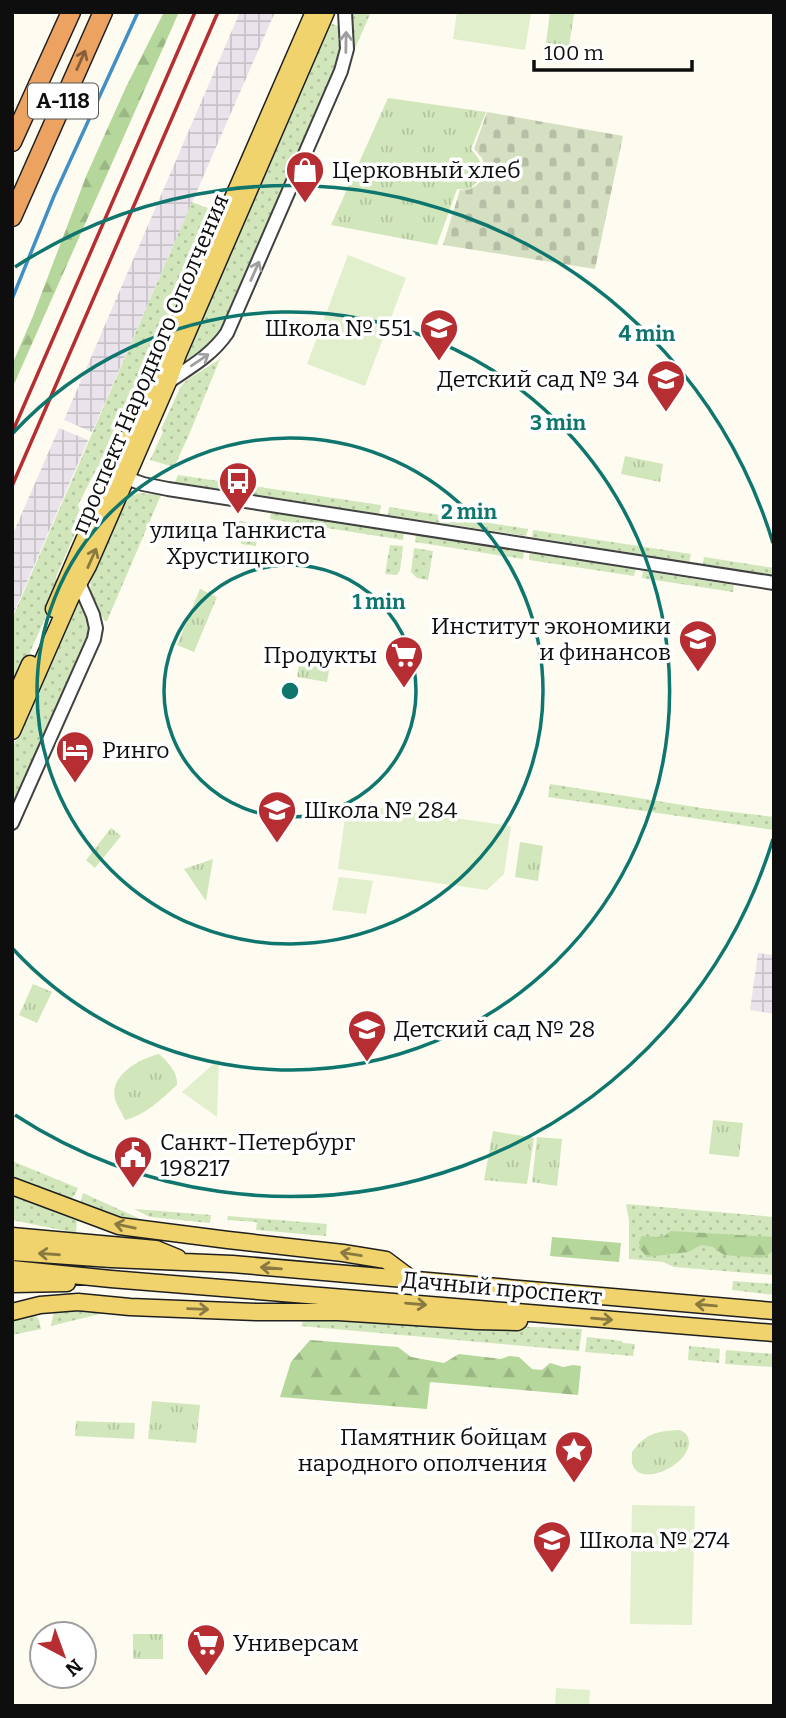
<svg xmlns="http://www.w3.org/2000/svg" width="786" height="1718" viewBox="0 0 786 1718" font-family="Bitter,serif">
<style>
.industrial{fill:url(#industrial-grid)}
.grass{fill:url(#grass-dots)}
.forest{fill:url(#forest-firs)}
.cemetery{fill:url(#cemetery-stones)}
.park{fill:url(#park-tufts)}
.pitch{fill:#e2efcc}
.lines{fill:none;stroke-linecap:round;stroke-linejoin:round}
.stream{stroke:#428fc5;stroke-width:3.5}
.minor-casing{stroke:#414141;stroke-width:16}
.major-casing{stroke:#1f1f1f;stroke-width:19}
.highway-casing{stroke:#1f1f1f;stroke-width:21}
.minor{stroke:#fff;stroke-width:12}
.major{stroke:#f0d36d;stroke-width:16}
.highway{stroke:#eca260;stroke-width:18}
.rail{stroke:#b62e32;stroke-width:3.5}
.oneway{stroke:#9f9f9f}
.oneway2{stroke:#885f3b}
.oneway3{stroke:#8a7a42}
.ring{fill:none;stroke:#0f766e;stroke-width:3.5}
.labels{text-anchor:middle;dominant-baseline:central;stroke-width:7;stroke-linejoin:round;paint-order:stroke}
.shield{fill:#fff;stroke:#565656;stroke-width:2}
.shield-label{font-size:21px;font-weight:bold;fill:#0e0e0e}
.poi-label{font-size:23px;fill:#0e0e0e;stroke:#fff;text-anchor:start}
.street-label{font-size:23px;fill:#0e0e0e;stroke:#fff}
.centre{fill:#0f766e;stroke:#fff;stroke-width:3.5}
.ring-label{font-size:21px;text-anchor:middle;font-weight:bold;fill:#0f766e;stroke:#fff;stroke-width:7;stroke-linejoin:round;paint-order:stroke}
</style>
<defs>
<pattern id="industrial-grid" width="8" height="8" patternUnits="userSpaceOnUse" patternTransform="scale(1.75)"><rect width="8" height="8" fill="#ebe3ec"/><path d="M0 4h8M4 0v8" fill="none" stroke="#c8c2c9"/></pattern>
<pattern id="grass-dots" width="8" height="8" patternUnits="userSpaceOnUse" patternTransform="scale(1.75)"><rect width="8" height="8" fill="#d1e7bb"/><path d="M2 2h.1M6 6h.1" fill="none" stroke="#b2c5a0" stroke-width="1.8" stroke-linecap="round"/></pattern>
<pattern id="forest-firs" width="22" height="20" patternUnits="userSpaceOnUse" patternTransform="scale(1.75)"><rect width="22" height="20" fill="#b5d79b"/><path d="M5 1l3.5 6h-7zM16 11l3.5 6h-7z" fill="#9ab784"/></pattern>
<pattern id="cemetery-stones" width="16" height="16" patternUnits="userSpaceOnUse" patternTransform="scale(1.75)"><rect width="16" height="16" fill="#d5dfc2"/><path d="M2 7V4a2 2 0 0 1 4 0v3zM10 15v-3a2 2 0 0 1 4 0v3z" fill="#b6bea6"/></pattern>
<pattern id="park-tufts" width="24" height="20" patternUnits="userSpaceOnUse" patternTransform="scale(1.75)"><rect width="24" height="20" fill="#d1e7bb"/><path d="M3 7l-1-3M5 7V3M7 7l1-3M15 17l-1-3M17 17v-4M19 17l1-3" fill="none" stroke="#b2c5a0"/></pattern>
</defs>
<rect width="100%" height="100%" fill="#fefbf0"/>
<path class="industrial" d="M240 12H275L92 432 64 420Z
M59 428 88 440 12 617V536Z
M758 953 774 955V1014L750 1010Z"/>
<path class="grass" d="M350 12H371L353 53Z
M333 24 338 26C345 39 340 54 336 67L221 330 214 340 185 361 183 360 328 26Z
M192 202 220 213 118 449 112 448 97 468 78 505 82 517 56 577 58 590 12 692V619Z
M220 359 188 437 174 467 150 460 163 432 161 429 181 386 187 380Z
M178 475 381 505 379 514 175 482Z
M140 493 161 495 107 621H105C97 609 88 593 91 579L124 503 131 496Z
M389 507 528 529 526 536 388 515Z
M271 512 404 532 403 540 270 519Z
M237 521 259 524 256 546 241 544V538L234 537Z
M533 530 691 554 689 562 532 537Z
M416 535 524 551 523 559 415 542Z
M390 545 403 546 400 570 397 575 385 574Z
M414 548 433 551 428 580 417 578 411 572Z
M530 553 636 569 634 576 529 560Z
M704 557 774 568V575L703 564Z
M643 571 734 585 733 592 642 578Z
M78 601H80C88 616 92 621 88 638L12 811V749Z
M550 784 708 809 774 817V830L548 797Z
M12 1161 78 1188C75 1195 73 1200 64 1200L12 1178Z
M83 1193 147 1222 121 1220 80 1205Z
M12 1194 77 1221 76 1233 12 1220Z
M626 1204 774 1217V1275L674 1267 663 1262 629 1259V1221Z
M134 1209 211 1215 210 1223 150 1217Z
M228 1216 327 1224 326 1236 256 1230 257 1222 227 1220Z
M733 1281 774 1284V1295L732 1290Z
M77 1307 120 1309 51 1326 54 1312Z
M35 1315 39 1320 41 1329 12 1335V1320Z
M305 1318 582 1329 579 1351 301 1326Z
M587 1337 622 1341 623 1343 635 1344 633 1356 585 1352Z
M689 1346 720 1349 719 1363 688 1360Z
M726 1350 774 1354V1367L725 1364Z"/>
<path class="forest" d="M164 12H179L15 382 12 385V365L33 316 87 174 126 87Z
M671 1231 774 1237V1251L762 1258 724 1255 713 1247 701 1245 688 1252 647 1257 639 1248 641 1236 663 1237Z
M552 1237 621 1243 619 1262 550 1256Z
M310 1340 398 1347 411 1357 444 1363 459 1354 501 1359 509 1356 519 1357 532 1369 542 1370 550 1363 563 1367 573 1365 581 1366 578 1395 430 1382 427 1409 280 1397 291 1362Z"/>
<path class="cemetery" d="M487 112 623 136 595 269 443 245 460 190C477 192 490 175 482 158 482 158 475 150 474 149Z"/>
<path class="park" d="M550 12 574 14 569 46 546 43Z
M388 98 486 112 471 149C486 166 486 174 469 190L457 189 437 245 331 225Z
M625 456 663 464 660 482 621 474Z
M200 589 217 597 194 652 177 645Z
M300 660 330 665 327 682 297 677Z
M111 828 121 836 95 868 86 860Z
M520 842 543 846 538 881 515 877Z
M213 859 206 901 184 869Z
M33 984 52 992 37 1023 19 1015Z
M159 1054C168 1062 178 1072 177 1085 161 1099 146 1115 125 1120 122 1113 117 1106 115 1099 109 1075 141 1058 159 1054Z
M713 1120 743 1123 739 1157 709 1154Z
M493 1131 534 1138 527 1184 484 1180Z
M537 1137 562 1139 557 1186 532 1182Z
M152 1401 200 1405 196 1443 148 1439Z
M76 1421 135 1423 134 1439 75 1436Z
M680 1430C686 1433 688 1435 689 1442 689 1465 645 1485 634 1468 631 1463 632 1458 632 1452 646 1433 657 1431 680 1430Z
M133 1634H163V1659H133Z"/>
<path class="pitch" d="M457 12H519L531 14 525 50 453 39Z
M348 255 406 278 365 386 307 364Z
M347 803 511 826 504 874 487 890 338 869Z
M339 877 373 881 366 914 332 910Z
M219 1059 217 1117 182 1092Z
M632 1505 695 1506 692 1625 630 1624Z
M556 1688 590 1690 589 1706H555Z"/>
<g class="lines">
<path class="stream" d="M12 299 54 196 138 12"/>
<g class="minor-casing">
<path id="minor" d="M168 382C189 368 212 355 227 333L341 71 347 49 345 12
M118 475 143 484 168 489 774 583
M12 823 94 639 96 628 93 615 79 583"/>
</g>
<g class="major-casing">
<path id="major" d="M54 609 314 12
M12 704 30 664
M12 731 70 599 88 566 168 382 178 354 326 12
M12 1186 119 1226 228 1240 343 1253 386 1260 410 1278
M12 1236 156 1249 178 1258
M12 1252 111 1259 232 1264 774 1311
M12 1269 111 1279 774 1333
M12 1284 67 1283
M12 1312 40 1305 78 1302 130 1307 257 1312H338L477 1321 517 1322 519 1321"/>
</g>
<g class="highway-casing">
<path id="highway" d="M12 142 71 12
M12 217 103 12"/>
</g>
<use href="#minor" class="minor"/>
<use href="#major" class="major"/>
<use href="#highway" class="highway"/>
<path class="rail" d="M12 433 195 12
M12 486 218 12"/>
</g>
<defs><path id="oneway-shaft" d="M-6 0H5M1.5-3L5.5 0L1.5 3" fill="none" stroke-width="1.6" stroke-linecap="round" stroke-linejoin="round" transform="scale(1.75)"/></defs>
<g class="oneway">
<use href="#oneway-shaft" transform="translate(346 42) rotate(-89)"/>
<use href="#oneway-shaft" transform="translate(255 271) rotate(-66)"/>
<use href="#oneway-shaft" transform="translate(200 360) rotate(-34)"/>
</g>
<use class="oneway2" href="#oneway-shaft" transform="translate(81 60) rotate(-66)"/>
<g class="oneway3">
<use href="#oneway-shaft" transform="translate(92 558) rotate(-66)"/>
<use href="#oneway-shaft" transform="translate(125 1226) rotate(-168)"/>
<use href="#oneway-shaft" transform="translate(49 1254) rotate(-176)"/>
<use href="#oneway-shaft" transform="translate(351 1254) rotate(-171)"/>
<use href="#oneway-shaft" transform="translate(271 1268) rotate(-175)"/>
<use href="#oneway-shaft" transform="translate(416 1304) rotate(5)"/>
<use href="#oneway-shaft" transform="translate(706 1305) rotate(-175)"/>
<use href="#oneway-shaft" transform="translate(198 1309) rotate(2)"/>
<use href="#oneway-shaft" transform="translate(602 1319) rotate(5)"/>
</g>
<g class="ring">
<circle cx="290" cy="691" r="126"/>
<circle cx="290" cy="691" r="253"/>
<path d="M13 433A379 379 0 1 1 13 949"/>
<path d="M773 839A505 505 0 0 1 15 1115M15 267A505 505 0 0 1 773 543"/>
</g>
<defs>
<g id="shop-pin" transform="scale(2.0125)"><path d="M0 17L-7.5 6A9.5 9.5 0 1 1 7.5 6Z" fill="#b62e32" stroke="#fff"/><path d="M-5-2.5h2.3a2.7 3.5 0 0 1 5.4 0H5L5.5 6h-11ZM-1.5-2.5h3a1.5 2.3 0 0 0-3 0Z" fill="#fff"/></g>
<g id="school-pin" transform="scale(2.0125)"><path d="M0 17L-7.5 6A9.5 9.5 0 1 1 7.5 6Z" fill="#b62e32" stroke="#fff"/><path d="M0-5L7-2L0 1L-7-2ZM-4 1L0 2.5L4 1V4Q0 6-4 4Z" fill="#fff"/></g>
<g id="bus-pin" transform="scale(2.0125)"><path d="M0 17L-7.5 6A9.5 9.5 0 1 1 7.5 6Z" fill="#b62e32" stroke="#fff"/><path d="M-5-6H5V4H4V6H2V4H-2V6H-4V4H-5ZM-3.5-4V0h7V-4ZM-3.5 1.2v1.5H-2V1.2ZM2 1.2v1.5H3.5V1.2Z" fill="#fff"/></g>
<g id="university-pin" transform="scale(2.0125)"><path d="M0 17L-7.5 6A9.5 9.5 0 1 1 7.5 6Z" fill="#b62e32" stroke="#fff"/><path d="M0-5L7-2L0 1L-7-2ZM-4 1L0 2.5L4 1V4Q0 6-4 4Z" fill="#fff"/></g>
<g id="supermarket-pin" transform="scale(2.0125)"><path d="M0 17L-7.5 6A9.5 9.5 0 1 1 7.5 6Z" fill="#b62e32" stroke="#fff"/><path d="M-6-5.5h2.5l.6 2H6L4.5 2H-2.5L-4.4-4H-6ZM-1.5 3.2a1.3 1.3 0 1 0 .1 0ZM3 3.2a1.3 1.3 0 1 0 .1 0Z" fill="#fff"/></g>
<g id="hotel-pin" transform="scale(2.0125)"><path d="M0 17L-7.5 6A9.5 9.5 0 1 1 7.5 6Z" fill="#b62e32" stroke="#fff"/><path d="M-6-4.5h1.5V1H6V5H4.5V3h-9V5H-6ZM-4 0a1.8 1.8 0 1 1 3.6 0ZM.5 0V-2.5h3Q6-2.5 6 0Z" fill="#fff"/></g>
<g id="civic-pin" transform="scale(2.0125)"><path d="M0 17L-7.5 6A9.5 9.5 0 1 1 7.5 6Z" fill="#b62e32" stroke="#fff"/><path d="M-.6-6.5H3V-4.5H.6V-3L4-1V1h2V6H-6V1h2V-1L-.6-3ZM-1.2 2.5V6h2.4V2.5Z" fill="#fff"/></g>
<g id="sight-pin" transform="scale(2.0125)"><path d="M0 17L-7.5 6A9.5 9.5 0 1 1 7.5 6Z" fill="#b62e32" stroke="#fff"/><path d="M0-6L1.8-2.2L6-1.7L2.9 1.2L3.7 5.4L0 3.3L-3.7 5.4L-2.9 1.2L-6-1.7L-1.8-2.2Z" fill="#fff"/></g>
</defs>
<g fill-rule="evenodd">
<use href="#shop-pin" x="305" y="170"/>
<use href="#school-pin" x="439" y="328"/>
<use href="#school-pin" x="666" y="379"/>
<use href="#bus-pin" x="238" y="481"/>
<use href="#university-pin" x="698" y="639"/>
<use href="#supermarket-pin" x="404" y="655"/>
<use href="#hotel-pin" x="75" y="750"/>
<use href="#school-pin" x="277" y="810"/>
<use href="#school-pin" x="367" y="1029"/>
<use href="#civic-pin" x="133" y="1155"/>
<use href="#sight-pin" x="574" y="1450"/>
<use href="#school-pin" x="552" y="1540"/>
<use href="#supermarket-pin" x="206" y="1643"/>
</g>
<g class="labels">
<rect class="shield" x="28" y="83.5" width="70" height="35" rx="5"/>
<g class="shield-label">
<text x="63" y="101">А-118</text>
</g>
<g class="poi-label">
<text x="332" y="170">Церковный хлеб</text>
<text x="412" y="328" text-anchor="end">Школа № 551</text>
<text x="639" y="379" text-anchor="end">Детский сад № 34</text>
<text x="238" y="530" text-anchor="middle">улица Танкиста<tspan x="238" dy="26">Хрустицкого</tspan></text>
<text x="671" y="626" text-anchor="end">Институт экономики<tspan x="671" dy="26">и финансов</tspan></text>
<text x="377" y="655" text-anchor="end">Продукты</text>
<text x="102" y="750">Ринго</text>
<text x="304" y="810">Школа № 284</text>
<text x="394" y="1029">Детский сад № 28</text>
<text x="160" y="1142">Санкт-Петербург<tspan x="160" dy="26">198217</tspan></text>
<text x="547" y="1437" text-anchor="end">Памятник бойцам<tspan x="547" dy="26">народного ополчения</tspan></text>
<text x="579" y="1540">Школа № 274</text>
<text x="233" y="1643">Универсам</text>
</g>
<g class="street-label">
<text transform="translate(150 364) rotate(-67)">проспект Народного Ополчения</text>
<text transform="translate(502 1288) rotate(5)">Дачный проспект</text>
</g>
</g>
<circle cx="290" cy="691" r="10" class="centre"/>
<g class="ring-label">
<text x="647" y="341">4 min</text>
<text x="558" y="430">3 min</text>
<text x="469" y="519">2 min</text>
<text x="379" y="609">1 min</text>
</g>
<rect width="786" height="1718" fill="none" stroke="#0e0e0e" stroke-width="28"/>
<g transform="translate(63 1655) rotate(139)"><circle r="33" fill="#ffffff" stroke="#9f9f9f" stroke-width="2"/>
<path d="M0-5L12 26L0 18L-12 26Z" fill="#b62e32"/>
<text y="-10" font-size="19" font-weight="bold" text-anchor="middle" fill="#0e0e0e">N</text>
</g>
<path d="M534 60v10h158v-10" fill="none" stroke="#0e0e0e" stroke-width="3.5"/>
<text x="544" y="60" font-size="21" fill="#0e0e0e" stroke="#ffffff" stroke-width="5" paint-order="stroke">100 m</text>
</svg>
